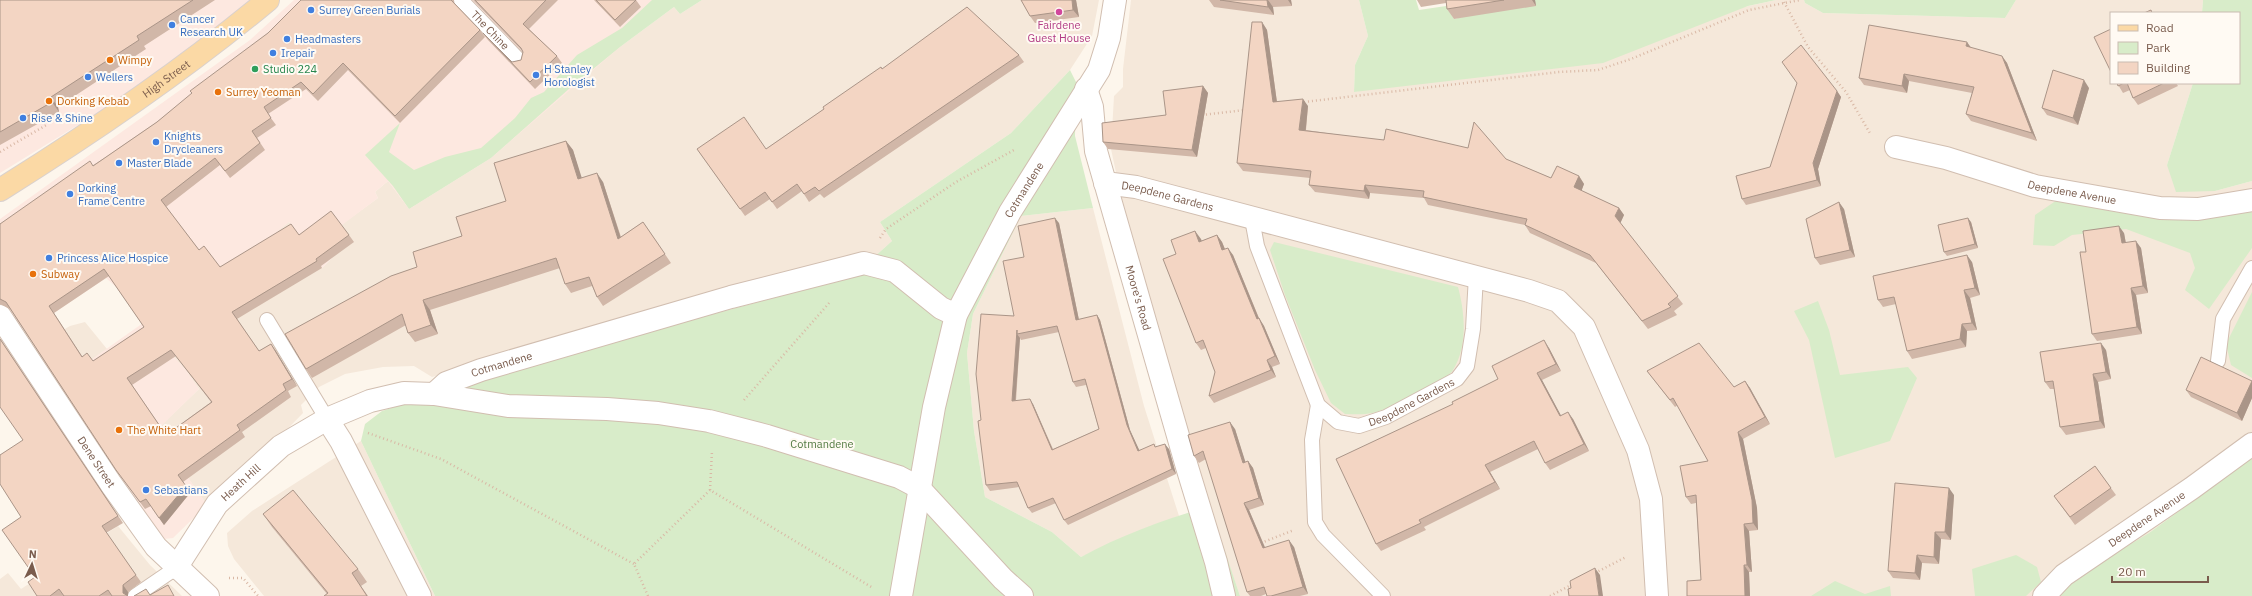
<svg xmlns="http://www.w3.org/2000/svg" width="2252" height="596" viewBox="0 0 2252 596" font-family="'IBM Plex Sans',sans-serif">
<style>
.residential{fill:#f5e8da}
.commercial{fill:#fde8e0}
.green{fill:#d8ecc9}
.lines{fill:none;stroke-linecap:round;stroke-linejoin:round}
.lane-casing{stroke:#d1beb0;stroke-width:16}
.street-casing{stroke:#d1beb0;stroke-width:24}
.primary-casing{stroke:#dad1cd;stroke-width:24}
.path{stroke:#d9b8a5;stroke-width:2.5;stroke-dasharray:1 3;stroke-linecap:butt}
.lane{stroke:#fff;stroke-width:14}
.street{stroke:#fff;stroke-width:22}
.primary{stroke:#fbd9a5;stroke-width:22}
.wall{fill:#d1b7a8;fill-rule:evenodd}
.shaded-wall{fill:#aa9588}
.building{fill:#f3d5c3;stroke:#aa9588;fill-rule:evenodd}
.shop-dot{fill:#3f7fe0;stroke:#fffaf3;stroke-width:1.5}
.hotel-dot{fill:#d1479c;stroke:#fffaf3;stroke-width:1.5}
.food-dot{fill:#e8710a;stroke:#fffaf3;stroke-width:1.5}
.leisure-dot{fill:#2e9e5b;stroke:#fffaf3;stroke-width:1.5}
.labels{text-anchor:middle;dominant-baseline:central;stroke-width:4;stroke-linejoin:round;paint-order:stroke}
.shop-label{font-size:11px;fill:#366cbe;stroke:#fffaf3;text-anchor:start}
.hotel-label{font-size:11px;fill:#b23c85;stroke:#fffaf3}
.street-label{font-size:11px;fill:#7a5c4d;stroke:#fffaf3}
.food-label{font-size:11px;fill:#c56008;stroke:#fffaf3;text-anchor:start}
.leisure-label{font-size:11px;fill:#27864d;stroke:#fffaf3;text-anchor:start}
.park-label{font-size:11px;fill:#537a41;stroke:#fffaf3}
</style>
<rect width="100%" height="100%" fill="#fdf6ec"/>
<path class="residential" d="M702 0H1099L1092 36 1070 70 1011 133 880 222 892 241 852 277 635 335 463 368 432 377 414 366 383 367 345 374 319 387 301 405 303 413 265 452 207 505 155 431 199 389 143 323 282 238 277 231 289 222 322 268 334 256 341 225 378 198 375 192 388 181 409 209 491 158 570 88 620 47 674 7 680 14Z
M1131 0H1359L1368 36 1355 65 1354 92 1776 0H1804L1805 3 1823 13 2005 18 2016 0H2203L2202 13H2111V83H2193L2167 165 2215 191 2252 181V458L2149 533 2056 596H1240L1220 538 1172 382 1124 210 1111 149 1114 96 1123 87V69Z
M1093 208 1144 406 1179 516 1125 537 1081 557 1052 532 985 497 974 431 967 353 973 314 1021 216Z
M85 322 107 349 54 386 31 353 49 338 70 326Z
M361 441 435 596H264L234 559 228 546 227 533 252 511Z
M118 526 150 565 182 596H0V579L8 573 21 589Z"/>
<path class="commercial" d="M0 0H252L135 90 0 173Z
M294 0H668L620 47 491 158 409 209 388 181 375 192 378 198 342 225 334 256 322 268 289 222 278 231 282 239 237 267 117 288 106 278 48 317 27 327 18 325 0 299V219L250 40Z
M143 323 186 370 199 389 156 431 207 505 173 538 164 539 156 532 54 386Z"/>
<path class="green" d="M652 0H702L680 14 674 7 620 47 570 88 491 158 409 209 393 186 365 155 400 123 389 152 414 170 445 157 481 148 515 118 531 98 544 92 577 55 622 28Z
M1359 0H1416L1419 10 1446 6 1454 19 1535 0H1776L1748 6 1603 63 1354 92 1355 65 1368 36Z
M1804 0H2016L2005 18 1823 13 1805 3Z
M2203 0H2252V181L2215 191 2176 192 2167 165 2193 83H2239V13H2202Z
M1070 70 1076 82 1075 136 1093 208 1021 216 973 314 967 353 974 431 985 497 1052 532 1081 557C1121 535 1166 519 1210 506L1240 596H435L361 441 365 424 382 411 470 382 635 335 852 277 892 241 880 222 1011 133Z
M2057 200 2252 210V248L2209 309 2185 290 2195 268 2190 253 2126 229 2072 235 2054 246 2033 245 2035 215Z
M1274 242 1458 287C1465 313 1468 346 1453 370 1446 382 1387 411 1372 413 1364 415 1354 414 1345 414L1331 403 1315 370 1285 295 1270 250Z
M2252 292V378L2231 365 2226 344Z
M1818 301 1829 330 1840 375 1908 367 1917 378 1890 441 1835 458 1809 340 1794 311Z
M2252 458V596H2056L2068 582 2149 533Z
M2016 555 2037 567 2041 582 2026 596H1975L1972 569Z
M1835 581 1865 594 1890 586 1891 596H1811Z"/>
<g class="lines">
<g class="lane-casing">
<g id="lane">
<path id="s1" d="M461 0 520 61"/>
<path id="s2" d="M1252 219 1257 246 1318 405 1338 422 1359 426 1386 417 1457 379 1467 366 1473 329 1476 276"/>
<path d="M267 320 327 419"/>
<path d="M2218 361 2223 319 2252 268"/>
<path d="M1318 405 1312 440 1315 522 1323 535 1383 596"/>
<path d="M135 596 176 568"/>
</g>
</g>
<g class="street-casing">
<g id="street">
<path id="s3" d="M1086 89 1092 107 1096 151 1187 467 1216 562 1224 596"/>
<path id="s4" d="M1896 147 1946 158 2035 186 2160 208 2198 209 2252 200"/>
<path id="s5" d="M1105 183 1136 187 1529 291 1558 301 1584 327 1638 450 1651 499 1657 596"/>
<path id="s6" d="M0 316 111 484 156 547 208 596"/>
<path id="s7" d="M434 394 446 383 481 370 731 297 864 263 895 271 941 308 956 315"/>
<path d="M327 419 341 441 420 596"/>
<path id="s8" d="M176 568 217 504 281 446 327 419 370 401 404 393 434 394 508 406 607 409 658 413 709 421 767 436 899 477 918 487 1003 579 1022 596"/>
<path id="s9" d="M901 596 934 407 956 315 1010 212 1099 70 1109 38 1115 0"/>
<path id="s10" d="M2044 596 2064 575 2192 488 2252 444"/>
</g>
</g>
<g class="primary-casing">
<g id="primary">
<path id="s11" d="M0 190C93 132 184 70 268 0"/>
</g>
</g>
<path class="path" d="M1784 2 1808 47 1846 92 1871 135
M1304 102 1559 72 1598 70 1631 59 1749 10 1800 0
M1202 115 1245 110
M0 152 48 124
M880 238 886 229 956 182 1014 150
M744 400 830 302
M368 433 441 459 634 564
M710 490 712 451
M1261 543 1294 530
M1595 573 1626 557
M229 578H243L258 596
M648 596 634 564 710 490 873 588
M1550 596 1573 584"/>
<use href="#lane" class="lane"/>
<use href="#street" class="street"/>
<use href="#primary" class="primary"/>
</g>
<path class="wall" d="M0 0H215L144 46 146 49 58 107 59 112 0 145Z
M301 0H454V3L480 30 485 37 400 123 348 70 318 101 306 89 268 114 276 125 257 138 265 150 230 178 220 165 166 207 199 250 220 267 299 235H349L354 242 321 266 322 268 237 319 259 351 271 344 297 386 288 391 291 397 242 432 245 437 183 482 190 493 164 525 151 506 145 509 116 470 10 309 0 304V224L106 157 157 122 268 33ZM109 276 144 327 93 361 82 356 54 313ZM176 356 211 402 166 435 132 385Z
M473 0H558L529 29 557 56 562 63 535 89 488 40 483 33 512 62 521 60 523 52Z
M594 0H636L641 7 620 27Z
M1021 0H1076L1079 17 1035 23 1030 16Z
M1209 0H1291L1292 6 1273 7 1274 15 1214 7Z
M1417 0H1535L1536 6 1454 19 1447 9 1446 3 1421 7Z
M1262 22 1267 30 1277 102 1308 106 1306 130 1506 159 1551 178 1579 176 1584 184 1581 191 1619 208 1624 215 1620 223 1683 304 1674 311 1677 315 1648 329 1596 263 1530 233 1525 225 1428 205 1424 198 1370 193 1369 199 1315 192 1309 185 1310 178 1243 171 1237 163Z
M1971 48 2002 56 2007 63 2037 141 1971 121 1966 114 1972 93 1909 81 1907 93 1864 85 1859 78Z
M1019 55 1024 62 824 198 820 194 809 202 802 191 777 209 770 199 745 216 697 149H766L882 69Z
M2117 83H2176L2178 86 2138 105 2133 98 2130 90 2123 93Z
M1203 86 1208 93 1197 157 1108 149 1103 142 1166 115Z
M2089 88 2078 125 2047 115 2042 108Z
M1837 91 1841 97 1818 169 1821 186 1746 205 1742 199Z
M566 141 573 150 581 178 603 182 621 237 643 222 671 263 603 306 597 297 592 286 571 293 565 284 560 268 430 310 438 334 415 342 408 333 406 325 312 378 306 369 417 267 462 236 506 201Z
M1844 209 1855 257 1820 265 1815 258Z
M1971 222 1978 248 1947 256 1944 252Z
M1059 223 1079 320 1097 315 1100 320 1130 430 1139 450 1156 447 1169 449 1176 474 1068 525 1064 520 1056 503 1032 513 1028 508 1019 487 990 491 986 485 981 420 1014 316ZM1059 332 1073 382 1076 387 1086 385 1099 429 1053 449 1033 404 1016 401 1020 338 1021 340Z
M1195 231 1201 241 1217 235 1222 242 1225 249 1233 255 1259 318 1264 326 1280 364 1272 367 1276 377 1214 403 1209 396 1215 372 1206 348 1201 350 1196 343 1176 254Z
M2124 233 2126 243 2141 248 2148 293 2136 295 2142 334 2097 341 2092 334 2086 252Z
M1972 262 1980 295 1970 298 1977 330 1967 331 1966 347 1912 359 1907 351 1896 304 1883 307 1878 300Z
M0 338 123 523 106 533 141 582 128 592V596H37L35 577 21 517 23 440Z
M1549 348 1561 371 1542 380 1561 416 1573 419 1589 451 1550 470 1545 463 1538 449 1490 472 1500 489 1424 527 1426 530 1381 551 1376 544 1498 379Z
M2106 350 2111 379 2098 382 2105 428 2066 435 2060 427 2054 389H2050L2045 382Z
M1647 371 1734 387 1745 381 1750 388 1770 424 1743 439 1757 508 1758 530 1749 531 1752 572H1749L1750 596H1687L1701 580 1696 503 1691 504 1686 497 1708 461 1678 405 1675 407Z
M2252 381V398L2242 421 2191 397 2186 390Z
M1235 429 1245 462 1248 461 1253 468 1264 505 1249 510 1265 547H1294L1308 594 1300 596H1267L1266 594 1261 596H1250L1247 592 1206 459 1199 463 1194 456Z
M2095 466 2116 495 2075 525 2054 496Z
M1954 495 1951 540 1941 539 1939 564 1922 563 1920 580 1893 578 1888 571Z
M263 514 358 569 367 582 361 586 368 596H324L327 594 272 527Z"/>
<path class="shaded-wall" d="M1072 0H1076L1079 17 1073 10Z
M1267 0H1268L1273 7 1274 15 1268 7Z
M1288 0H1291L1292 6Z
M1532 0H1535L1536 6Z
M1262 22 1267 30 1278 110 1273 102Z
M1967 42 1972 49 1966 46Z
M2002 56 2007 63 2037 141 2032 133Z
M1904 74 1909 81 1907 93 1902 86Z
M2084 80 2089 88 2078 125 2073 118Z
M1203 86 1208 93 1197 157 1192 150Z
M1837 91 1841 97 1818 169 1821 186 1817 180 1813 163Z
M51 97 58 107 59 112 52 102Z
M1303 99 1308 106 1305 137 1299 130Z
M566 141 573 150 585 188 578 179Z
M597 173 603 182 624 248 618 239Z
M1579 176 1584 184 1580 195 1574 187Z
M1365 185 1370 193 1369 199 1364 191Z
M1839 202 1844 209 1855 257 1850 250Z
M1619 208 1624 215 1620 224 1615 216Z
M1055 218 1059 223 1080 325 1076 320Z
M1968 218 1971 222 1978 248 1975 244Z
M2119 226 2124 233 2127 250 2122 243Z
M1195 231 1201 239 1205 249 1199 242Z
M1217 235 1222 242 1228 257 1222 250Z
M2136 241 2141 248 2148 293 2143 286Z
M1228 248 1233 255 1262 326 1257 319Z
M1967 255 1972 262 1980 295 1975 288Z
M2131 288 2136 295 2142 334 2137 327Z
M1964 290 1970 298 1977 330 1972 323Z
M423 300 430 310 438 334 431 325Z
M1097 315 1100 320 1130 430 1142 456 1138 451 1127 425Z
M1259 318 1264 326 1280 364 1275 356Z
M1962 324 1967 331 1966 347 1960 339Z
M1017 330V334L1020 338 1015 406 1012 401Z
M1544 340 1549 348 1561 371 1556 364Z
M2101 343 2106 350 2111 379 2106 372Z
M271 344 276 351 297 386 292 379Z
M1267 360 1272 367 1276 377 1271 370Z
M1537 373 1542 380 1565 423 1560 416Z
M2093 374 2098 382 2105 428 2100 421Z
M1745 381 1750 388 1770 424 1765 417Z
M2252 381V398L2242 421 2237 413Z
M1030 399 1033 404 1055 455 1052 450Z
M1568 412 1573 419 1589 451 1584 444Z
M1230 422 1235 429 1248 470 1243 463Z
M1738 432 1743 439 1757 508 1758 530 1753 523Z
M1165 444 1169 449 1176 474 1172 469Z
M1248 461 1253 468 1264 505 1259 498Z
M1485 465 1490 472 1500 489 1495 482Z
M186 486 190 493 164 525 159 518Z
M1949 488 1954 495 1951 540 1945 532Z
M1244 503 1249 510 1268 555 1263 548Z
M1744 524 1749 531 1752 572 1747 565Z
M1935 532 1941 539 1939 564 1934 557Z
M1289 540 1294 547 1308 594 1303 587Z
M1917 555 1922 563 1920 580 1915 573Z
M1744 565 1749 572 1750 596H1745Z
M1595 568 1600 575 1603 596H1599Z
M123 585 128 592V596L123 593Z"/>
<path class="building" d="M0 0H193L137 36 139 40 51 97 52 102 0 132Z
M301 0H451L480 30 395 116 343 63 313 94 301 82 264 107 271 118 252 131 260 143 225 171 215 158 161 200 199 250 204 246 220 267 291 224 299 235 331 211 349 235 316 259 317 261 232 312 259 351 271 344 292 379 283 384 286 390 237 425 240 430 178 475 186 486 159 518 146 499 140 502 116 470 6 302 0 299V224L90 161 93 166 157 122 192 93 190 91 268 33ZM104 269 144 327 93 361 87 353 82 357 49 306ZM171 350 212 402 166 435 127 378Z
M475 0H546L523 24 557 56 530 82 483 33 512 62 521 60 523 52 521 48Z
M596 0H636L615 20Z
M1021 0H1072L1073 10 1030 16Z
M1220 0H1267L1268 7Z
M1446 0H1504L1447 9Z
M967 7 1019 55 819 191 815 187 804 194 797 184 772 202 765 192 740 209 697 149 744 117 766 149 824 109 823 107 881 67 882 69Z
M2151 10 2152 13H2144Z
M1252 22H1262L1273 102 1303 99 1299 130 1384 140 1386 129 1468 148 1474 122 1506 159 1551 178 1557 166 1579 176 1574 187 1619 208 1615 216 1678 296 1668 304 1671 307 1642 321 1590 255 1525 225 1527 219 1423 197 1424 191 1365 185 1364 191 1309 185 1311 171 1237 163Z
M1869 25 1967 42 1966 46 2002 56 2032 133 1966 114 1974 87 1904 74 1902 86 1859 78Z
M2111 29V72L2094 37Z
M1801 45 1837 91 1813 163 1817 180 1742 199 1736 176 1770 167 1797 83 1782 62Z
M2053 70 2084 80 2073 118 2042 108Z
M2117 83H2124L2118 86Z
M2127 83H2164L2133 98Z
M1203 86 1192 150 1103 142 1102 123 1166 115 1163 91Z
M566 141 578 179 597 173 618 239 643 222 665 254 597 297 589 277 565 284 556 258 423 300 431 325 408 333 402 314 306 369 285 334 391 276 417 267 413 252 462 236 456 217 506 201 494 163Z
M1839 202 1850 250 1815 258 1806 219Z
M1055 218 1076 320 1097 315 1127 425 1138 451 1154 444 1155 447 1165 444 1172 469 1064 520 1053 498 1028 508 1017 482 986 485 978 421 981 420 976 374 981 314 1014 316 1003 261 1024 257 1018 226ZM1057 326 1073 382 1085 379 1099 429 1052 450 1030 399 1012 401 1017 330V334Z
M1968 218 1975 244 1944 252 1938 225Z
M2119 226 2122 243 2136 241 2143 286 2131 288 2137 327 2092 334 2080 252H2086L2083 231Z
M1195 231 1199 242 1217 235 1222 250 1228 248 1257 319 1259 318 1275 356 1267 360 1271 370 1209 396 1215 372 1203 340 1196 343 1163 259 1176 254 1171 240Z
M1967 255 1975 288 1964 290 1972 323 1962 324 1960 339 1907 351 1894 297 1878 300 1873 276Z
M0 339 118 516 102 526 136 575 123 585V593L128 596H112L108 590 99 596H64L59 589 50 596H37L28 582 35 577 2 530 21 517 0 484V455L23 440 0 407Z
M1544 340 1556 364 1537 373 1560 416 1568 412 1584 444 1545 463 1534 441 1485 465 1495 482 1419 520 1421 523 1376 544 1336 459 1453 404 1452 402 1498 379 1492 366Z
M1699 343 1734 387 1745 381 1765 417 1738 432 1752 500 1753 523 1744 524 1747 565H1744L1745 596H1687V581L1701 580 1696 495 1686 497 1680 466 1708 461 1673 398 1670 400 1647 371Z
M2101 343 2106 372 2093 374 2100 421 2060 427 2053 381 2045 382 2040 352Z
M2201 357 2252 381 2237 413 2186 390Z
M1230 422 1243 463 1248 461 1259 498 1244 503 1263 548 1289 540 1303 587 1271 596H1267L1264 587 1247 592 1203 451 1194 456 1188 435Z
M2095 466 2111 488 2070 517 2054 496Z
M1895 483 1949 488 1945 532H1935L1934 557 1917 555 1915 573 1888 571Z
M293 490 358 569 352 573 367 596H324L328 593 263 514Z
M1595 568 1599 596H1569L1568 589 1571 588 1570 581Z
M168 585 174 596H134L146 589 150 595Z"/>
<g class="shop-dot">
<circle cx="311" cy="10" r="4"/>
<circle cx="172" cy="25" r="4"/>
<circle cx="287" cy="39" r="4"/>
<circle cx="273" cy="53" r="4"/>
<circle cx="536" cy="75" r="4"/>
<circle cx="88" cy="77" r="4"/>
<circle cx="23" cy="118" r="4"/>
<circle cx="156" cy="142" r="4"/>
<circle cx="119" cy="163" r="4"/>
<circle cx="70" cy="194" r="4"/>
<circle cx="49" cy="258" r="4"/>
<circle cx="146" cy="490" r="4"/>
</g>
<circle class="hotel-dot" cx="1059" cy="12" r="4"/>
<g class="food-dot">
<circle cx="110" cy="60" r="4"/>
<circle cx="218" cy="92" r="4"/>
<circle cx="49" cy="101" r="4"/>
<circle cx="33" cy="274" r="4"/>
<circle cx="119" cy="430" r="4"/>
</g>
<circle class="leisure-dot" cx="255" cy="69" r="4"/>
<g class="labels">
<g class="shop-label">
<text x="319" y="10">Surrey Green Burials</text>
<text x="180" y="19">Cancer<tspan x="180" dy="13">Research UK</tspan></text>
<text x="295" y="39">Headmasters</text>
<text x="281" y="53">Irepair</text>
<text x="544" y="69">H Stanley<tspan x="544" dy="13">Horologist</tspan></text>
<text x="96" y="77">Wellers</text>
<text x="31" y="118">Rise &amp; Shine</text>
<text x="164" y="136">Knights<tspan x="164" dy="13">Drycleaners</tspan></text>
<text x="127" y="163">Master Blade</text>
<text x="78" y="188">Dorking<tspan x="78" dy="13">Frame Centre</tspan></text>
<text x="57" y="258">Princess Alice Hospice</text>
<text x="154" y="490">Sebastians</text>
</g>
<g class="hotel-label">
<text x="1059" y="25">Fairdene<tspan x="1059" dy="13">Guest House</tspan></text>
</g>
<g class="street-label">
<text stroke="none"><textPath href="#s1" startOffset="42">The Chine</textPath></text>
<text stroke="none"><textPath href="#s11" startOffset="200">High Street</textPath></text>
<text stroke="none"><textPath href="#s9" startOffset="429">Cotmandene</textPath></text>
<text stroke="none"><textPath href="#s4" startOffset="182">Deepdene Avenue</textPath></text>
<text stroke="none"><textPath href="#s5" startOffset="64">Deepdene Gardens</textPath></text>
<text stroke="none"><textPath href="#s3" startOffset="216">Moore's Road</textPath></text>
<text stroke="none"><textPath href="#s7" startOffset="75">Cotmandene</textPath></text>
<text stroke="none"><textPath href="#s2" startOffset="303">Deepdene Gardens</textPath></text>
<text stroke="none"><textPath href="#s6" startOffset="175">Dene Street</textPath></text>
<text stroke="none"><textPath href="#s8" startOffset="108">Heath Hill</textPath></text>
<text stroke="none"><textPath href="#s10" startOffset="129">Deepdene Avenue</textPath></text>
</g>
<g class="food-label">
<text x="118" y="60">Wimpy</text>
<text x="226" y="92">Surrey Yeoman</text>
<text x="57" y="101">Dorking Kebab</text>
<text x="41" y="274">Subway</text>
<text x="127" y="430">The White Hart</text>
</g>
<g class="leisure-label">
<text x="263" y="69">Studio 224</text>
</g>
<g class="park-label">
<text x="822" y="444">Cotmandene</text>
</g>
</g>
<rect x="2110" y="12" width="130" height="72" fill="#fffaf3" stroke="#cabbb1"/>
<rect x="2118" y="25" width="20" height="6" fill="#fbd9a5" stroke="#cabbb1"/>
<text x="2146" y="32" font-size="12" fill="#7a5c4d">Road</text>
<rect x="2118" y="42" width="20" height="12" fill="#d8ecc9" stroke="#cabbb1"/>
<text x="2146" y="52" font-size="12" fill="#7a5c4d">Park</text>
<rect x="2118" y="62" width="20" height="12" fill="#f3d5c3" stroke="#cabbb1"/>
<text x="2146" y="72" font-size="12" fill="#7a5c4d">Building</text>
<g transform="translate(32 564) rotate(4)" stroke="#fffaf3" stroke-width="3" paint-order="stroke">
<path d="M0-3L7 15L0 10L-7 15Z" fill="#7a5c4d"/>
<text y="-6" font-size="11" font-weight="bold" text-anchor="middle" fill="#7a5c4d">N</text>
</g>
<path d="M2112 576v6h96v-6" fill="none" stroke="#7a5c4d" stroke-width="2"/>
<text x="2118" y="576" font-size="12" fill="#7a5c4d" stroke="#fffaf3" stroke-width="3" paint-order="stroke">20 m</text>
</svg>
